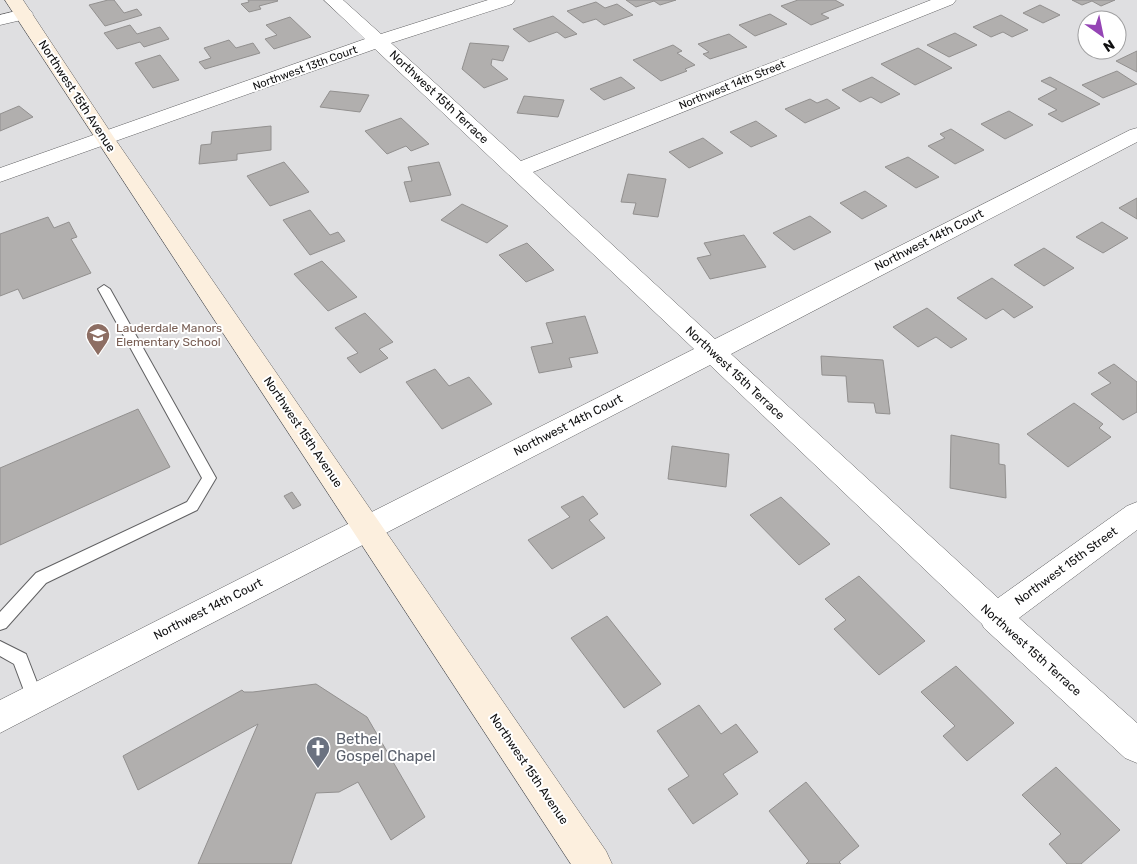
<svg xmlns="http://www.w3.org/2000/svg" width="1137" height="864" viewBox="0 0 1137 864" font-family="Rubik,sans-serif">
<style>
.building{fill:#b1afae;stroke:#92908f}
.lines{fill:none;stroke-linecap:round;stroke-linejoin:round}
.lane-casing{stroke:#606062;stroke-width:2}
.street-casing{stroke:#606062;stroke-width:1}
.secondary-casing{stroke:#606062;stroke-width:1}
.lane{fill:#fff;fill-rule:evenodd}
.street{fill:#fff;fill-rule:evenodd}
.secondary{fill:#fcefde;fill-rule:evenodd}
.labels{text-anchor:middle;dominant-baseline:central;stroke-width:4;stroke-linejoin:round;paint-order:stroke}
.far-street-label{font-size:11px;fill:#101011;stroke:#fff}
.street-label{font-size:12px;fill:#101011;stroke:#fff}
.education-label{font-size:12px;fill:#785e54;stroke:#fff;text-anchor:start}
.near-worship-label{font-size:15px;fill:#5b616d;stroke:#fff;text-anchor:start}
</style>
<rect width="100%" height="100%" fill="#dfdfe1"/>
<path class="building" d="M108 0H114L124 13 137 9 142 15 105 26 89 5Z
M248 0H277L278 1 259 6 261 9 249 12 241 4 249 2Z
M626 0H676L660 5 654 1 636 7Z
M798 0H835L844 5 821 14 829 18 811 25 781 6Z
M1072 0H1115L1101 6 1092 1 1082 5Z
M596 2 605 8 617 4 633 15 604 25 596 19 583 23 567 11Z
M1040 5 1060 15 1043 23 1023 13Z
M770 14 787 24 755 36 739 25Z
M1001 15 1028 30 1012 37 1003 32 991 37 973 27Z
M553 16 577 34 565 38 557 32 529 42 513 29Z
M290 17 311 37 274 49 265 39 277 35 266 25Z
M130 25 137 34 160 27 169 39 144 47 140 42 117 49 104 33Z
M955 33 977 45 949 57 927 45Z
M729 34 747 47 710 59 703 54 709 52 698 44Z
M229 40 236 48 253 43 260 53 205 69 199 62 211 58 204 48Z
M470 43 509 46 503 61 492 59 491 65 508 79 484 88 462 69Z
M673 45 682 51 677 53 695 65 685 69 687 71 661 81 633 60Z
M918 48 952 68 915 85 881 64Z
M1137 51V72L1116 61Z
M160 55 179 80 153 88 135 63Z
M1117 71 1137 84 1103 98 1082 85Z
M621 77 635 88 604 100 590 89Z
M872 77 900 94 881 103 871 97 860 102 842 90Z
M1050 77 1100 104 1062 122 1048 114 1057 110 1038 99 1057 89 1041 81Z
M330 91 369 95 360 112 320 107Z
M524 96 564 100 558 117 517 113Z
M810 99 817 103 827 99 840 108 805 123 785 109Z
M19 106 33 117 0 131V114Z
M1009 111 1033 125 1005 139 981 124Z
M401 118 429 144 411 151 406 146 387 154 365 131Z
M756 121 777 136 751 147 730 132Z
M271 126V150L237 154V160L199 164 201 145 211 144 212 132Z
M951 129 984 150 955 164 928 146 945 138 940 134Z
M703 138 723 153 689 168 669 152Z
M908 157 939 177 916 188 885 167Z
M284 162 309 192 270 206 247 176Z
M439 162 451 195 410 202 404 182 412 181 408 167Z
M628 174 666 179 658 217 633 214 636 203 621 202Z
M865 191 887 206 862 219 840 203Z
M1137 198V219L1119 208Z
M462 204 508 226 487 243 441 220Z
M310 210 330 235 338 232 345 241 310 255 283 220Z
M810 216 831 232 794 250 773 233Z
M48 217 54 228 69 222 77 237 71 239 91 273 23 299 18 289 0 296V234Z
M1102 222 1128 238 1103 253 1076 237Z
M744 235 766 267 710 279 697 258 711 255 704 243Z
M527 243 554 270 526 282 499 255Z
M1044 248 1074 268 1044 286 1014 265Z
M322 261 357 297 328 311 294 274Z
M992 278 1033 307 1014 318 1003 309 986 319 957 298Z
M927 308 967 339 951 348 936 337 918 347 893 327Z
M365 313 393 342 379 349 388 358 360 373 347 358 358 353 335 328Z
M585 316 598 353 569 358 572 367 539 373 531 347 553 343 546 323Z
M821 356 883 360 890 414 876 413 874 403 848 402 846 376 822 375Z
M1114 364 1137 382V412L1123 420 1091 394 1111 383 1098 373Z
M435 369 449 386 469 377 492 404 442 429 406 382Z
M1074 403 1103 424 1099 428 1111 437 1068 467 1027 434Z
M138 409 170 467 0 545V468Z
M951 435 999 444V464L1005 465 1006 498 950 488Z
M672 446 729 454 726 487 668 479Z
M292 492 301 505 293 509 284 496Z
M583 496 598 514 589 520 605 538 552 569 528 540 570 517 561 507Z
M781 497 830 544 799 565 750 515Z
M859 576 925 641 879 675 834 629 846 620 825 599Z
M607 616 661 684 624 708 571 638Z
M956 666 1014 723 967 761 943 736 955 726 921 692Z
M316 684 367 717 425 817 391 840 358 782 339 792 316 793 291 864H198L258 724 138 790 123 756 242 690 244 692H253Z
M699 705 721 734 736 724 758 752 723 774 738 794 693 824 668 789 689 776 657 731Z
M1056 767 1120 830 1081 864H1067L1049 844 1061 834 1022 795Z
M806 782 859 846 839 862 841 864H806L809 861 769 811Z"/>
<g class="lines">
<g class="lane-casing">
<path id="lane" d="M104 285 110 289 216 478 197 510 46 583 6 628 0 630V612L36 573 187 502 202 478 98 289Z
M0 641 26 654 43 698 41 704 35 706 29 704 14 664 0 656Z"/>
</g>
<g class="street-casing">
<path id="street" d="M324 0H343L381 34 488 0H515L512 4 391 43 521 161 931 0H956L953 4 533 172 715 339 1130 130 1137 128V142L731 354 998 598 1127 506 1137 502V530L1019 618 1137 723V763L1125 758 984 628 982 624 710 365 0 733V700L694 349 375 49 0 182V168L365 39Z
M24 9 30 10 33 14 30 18 0 25V15Z"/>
</g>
<g class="secondary-casing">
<path id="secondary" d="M5 0H23L115 139 606 851 612 864H571Z"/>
</g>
<use href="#lane" class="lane"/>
<use href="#street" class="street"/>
<use href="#secondary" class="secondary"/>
</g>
<defs>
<g id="school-pin" transform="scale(1.25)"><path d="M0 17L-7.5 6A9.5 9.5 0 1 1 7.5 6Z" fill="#8d6e63" stroke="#fff"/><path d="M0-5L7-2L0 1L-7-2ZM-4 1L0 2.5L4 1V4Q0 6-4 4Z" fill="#fff"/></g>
<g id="church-pin" transform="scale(1.25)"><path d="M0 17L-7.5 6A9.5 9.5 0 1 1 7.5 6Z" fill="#6b7280" stroke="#fff"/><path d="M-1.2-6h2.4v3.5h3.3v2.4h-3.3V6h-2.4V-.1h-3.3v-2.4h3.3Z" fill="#fff"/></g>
</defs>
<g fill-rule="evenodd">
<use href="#school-pin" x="98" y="335"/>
<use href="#church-pin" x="318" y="748"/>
</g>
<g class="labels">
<g class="far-street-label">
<text transform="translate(305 68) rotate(-20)">Northwest 13th Court</text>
<text transform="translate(732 85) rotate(-22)">Northwest 14th Street</text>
</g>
<g class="street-label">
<text transform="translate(77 96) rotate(57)">Northwest 15th Avenue</text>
<text transform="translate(439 97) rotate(43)">Northwest 15th Terrace</text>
<text transform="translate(929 240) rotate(-27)">Northwest 14th Court</text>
<text transform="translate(735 373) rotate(43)">Northwest 15th Terrace</text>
<text transform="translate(568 425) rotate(-27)">Northwest 14th Court</text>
<text transform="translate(303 432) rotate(56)">Northwest 15th Avenue</text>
<text transform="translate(1066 566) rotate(-36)">Northwest 15th Street</text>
<text transform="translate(208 609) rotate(-27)">Northwest 14th Court</text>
<text transform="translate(1031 650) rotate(42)">Northwest 15th Terrace</text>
<text transform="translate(529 769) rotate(56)">Northwest 15th Avenue</text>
</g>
<g class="education-label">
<text x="116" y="328">Lauderdale Manors<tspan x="116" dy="14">Elementary School</tspan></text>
</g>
<g class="near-worship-label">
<text x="336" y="739">Bethel<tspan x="336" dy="17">Gospel Chapel</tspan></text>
</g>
</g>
<g transform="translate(1102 35) rotate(147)"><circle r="24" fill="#ffffff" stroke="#9f9fa0"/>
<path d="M0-4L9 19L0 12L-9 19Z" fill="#9545b5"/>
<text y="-8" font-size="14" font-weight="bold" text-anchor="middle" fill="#101011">N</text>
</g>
</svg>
